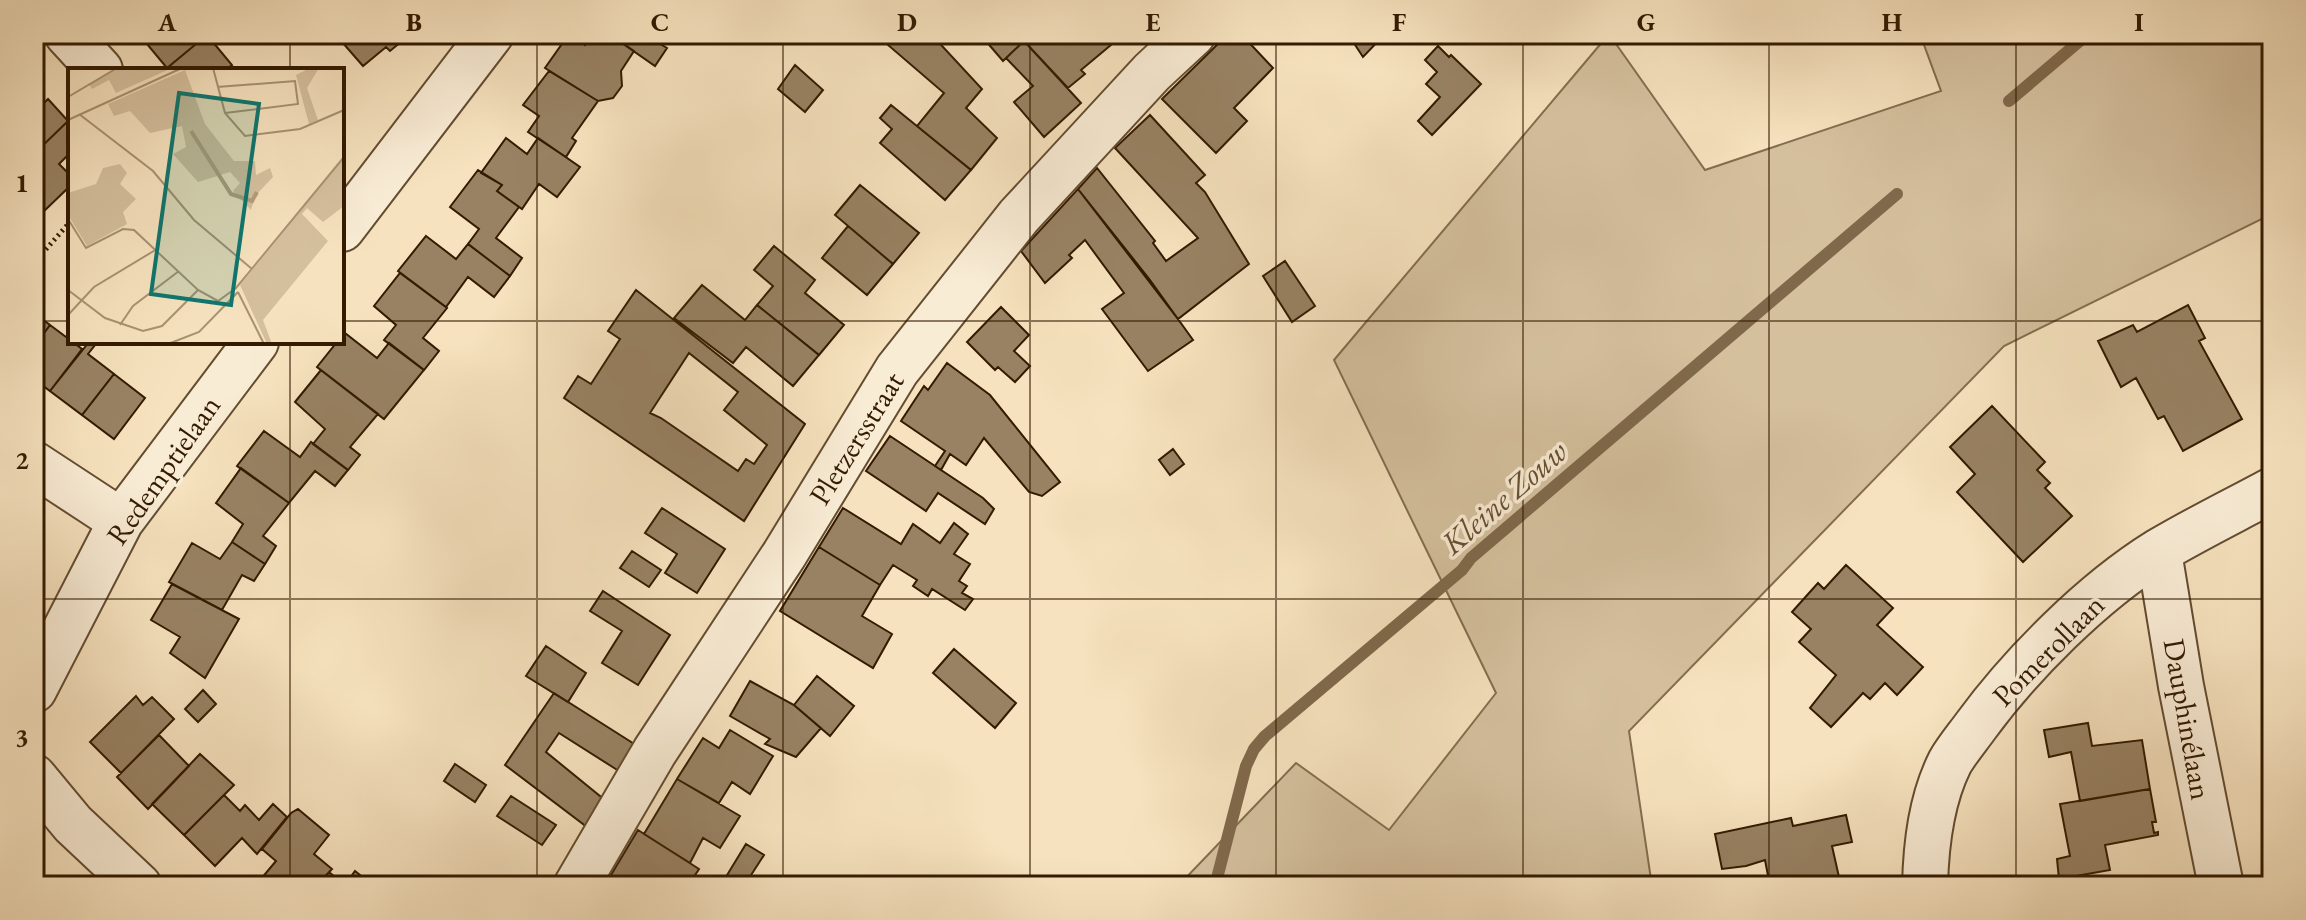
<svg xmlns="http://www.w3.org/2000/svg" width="2306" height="920" viewBox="0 0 2306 920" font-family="'EB Garamond',serif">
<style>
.green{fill:#d5c09e;stroke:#846d4f;stroke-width:2}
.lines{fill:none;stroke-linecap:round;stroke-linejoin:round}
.stream{stroke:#80694b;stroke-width:12}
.building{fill:#988263;stroke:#331a00;stroke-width:2;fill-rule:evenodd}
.minor-casing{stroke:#644c30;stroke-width:48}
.path{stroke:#331a00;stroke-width:5;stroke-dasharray:2 4;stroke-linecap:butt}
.minor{stroke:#f9ecd5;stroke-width:44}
.grid{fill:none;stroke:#331a00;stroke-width:2;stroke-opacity:0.55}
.labels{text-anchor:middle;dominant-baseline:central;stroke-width:7;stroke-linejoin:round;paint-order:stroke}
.street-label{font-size:30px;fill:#331a00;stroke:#f9ecd5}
.water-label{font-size:32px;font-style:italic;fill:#674f32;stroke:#f9ecd5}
.inset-river{fill:none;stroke:#b49e7d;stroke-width:4}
.inset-road{fill:none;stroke:#a89272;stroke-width:2}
.view{fill:#0f766e;fill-opacity:0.15;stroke:#0f766e;stroke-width:4}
.inset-edge{fill:none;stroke:#331a00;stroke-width:4}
.neatline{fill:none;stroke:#331a00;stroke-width:3}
.grid-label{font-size:26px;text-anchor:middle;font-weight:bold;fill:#331a00}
</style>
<rect width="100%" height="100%" fill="#f6e2be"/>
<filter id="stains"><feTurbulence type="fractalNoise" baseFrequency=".0025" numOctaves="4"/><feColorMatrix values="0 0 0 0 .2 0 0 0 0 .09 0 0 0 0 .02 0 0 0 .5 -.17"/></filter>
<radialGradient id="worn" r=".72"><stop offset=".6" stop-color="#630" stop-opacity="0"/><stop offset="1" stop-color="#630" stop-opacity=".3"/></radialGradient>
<path class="green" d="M1609 34 1705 170 1941 91 1920 34H2272V214L2004 346 1629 731 1652 886H1178L1296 763 1389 830 1496 693 1334 360Z"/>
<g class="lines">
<path class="stream" d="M2009 101 2088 34
M1215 886 1246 766 1254 749 1265 736 1462 570 1471 558 1897 194"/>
</g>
<path class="building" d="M146 34H206L207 35 167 68 142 38Z
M335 34H404L407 37 390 51 386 47 363 66Z
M569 34 585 45 592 34H609L634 51 621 71 622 86 613 98 598 101 545 68Z
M609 34H656L652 39 667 48 655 66Z
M897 34H931L982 89 966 108 997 138 971 170 917 126 944 93 888 45Z
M992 34H1054L1057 38 1061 34H1114L1118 39 1081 70 1085 74 1068 88 1024 41 1003 61 985 40Z
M1228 34H1241L1273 68 1234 108 1247 121 1216 153 1162 99Z
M1348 34H1385L1363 57Z
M207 35 232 65 225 70H168L167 68Z
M1024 41 1081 103 1044 137 1014 102 1033 86 1006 58Z
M1438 46 1449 57 1451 55 1481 84 1432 135 1418 121 1440 97 1426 84 1437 72 1425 60Z
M795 65 823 90 805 112 778 89Z
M549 71 598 101 572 138 576 141 566 157 528 132 539 116 523 105Z
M48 99 68 121 34 154V113Z
M891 105 971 170 945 200 880 143 892 129 880 118Z
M1150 115 1205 175 1196 183 1205 192 1249 264 1178 319 1078 189 1097 168 1155 241 1153 243 1166 261 1198 238 1115 148Z
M68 121 70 153 59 164 70 175V186L39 216H34V154Z
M506 138 527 154 538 138 580 167 557 197 539 184 522 209 497 191 502 185 481 173Z
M478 170 502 185 497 191 519 207 496 238 522 258 510 276 468 244 479 229 450 207Z
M860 185 919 233 893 264 835 215Z
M1078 189 1150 280 1193 340 1148 371 1102 309 1124 293 1085 240 1069 255 1072 258 1045 283 1021 251Z
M848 226 893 264 867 295 822 258Z
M426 236 456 259 468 244 510 276 494 297 468 277 446 307 398 271Z
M774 246 815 280 805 293 844 325 819 355 757 305 773 286 754 270Z
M1285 261 1315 306 1292 322 1263 276Z
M400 273 447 308 423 338 439 351 424 370 384 340 396 325 374 306Z
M702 285 745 320 757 305 819 355 793 386 746 347 733 363 674 318Z
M636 290 805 424 744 521 564 398 578 376 591 384 620 339 608 331ZM689 353 738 392 724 410 767 445 754 464 746 459 738 471 661 418 650 413Z
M2188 305 2205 338 2199 341 2242 419 2183 451 2164 416 2158 419 2136 378 2121 387 2098 341 2133 325 2137 332Z
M1001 307 1029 335 1014 351 1030 366 1015 382 998 367 995 370 967 342Z
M34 313 50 325 34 347Z
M50 325 82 349 50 391 34 379V347Z
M345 333 377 358 389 343 424 370 384 419 317 367 337 342H342Z
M89 342 95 345 88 354 114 374 82 415 50 391Z
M947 363 990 395 1060 482 1042 496 1029 492 984 438 966 465 950 454 941 470 935 466 945 451 901 421 924 386 928 390Z
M321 370 378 414 350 447 360 455 348 470 313 444 325 429 295 402Z
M114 374 145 398 114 439 82 415Z
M1992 406 2045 462 2037 470 2050 483 2045 488 2072 516 2023 562 1957 492 1975 474 1950 447Z
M264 431 300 457 311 442 348 470 335 486 315 471 289 503 237 466Z
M890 436 983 498 994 509 985 524 938 493 926 511 866 471Z
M1173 449 1184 464 1170 475 1159 460Z
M241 468 289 503 263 536 276 546 265 564 232 542 243 524 216 503Z
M662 508 725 549 697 593 665 573 677 554 645 533Z
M843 508 901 544 913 524 940 543 954 523 968 534 954 554 970 564 959 581 967 586 962 593 973 599 965 610 932 589 928 596 913 586 917 580 893 565 880 585 819 547Z
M232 542 265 564 254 581 242 575 222 610 169 582 192 543 220 559Z
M819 547 880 585 862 616 892 634 873 668 780 611Z
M632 551 661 570 649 587 620 568Z
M1846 565 1893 608 1877 625 1923 667 1897 695 1885 683 1870 699 1863 693 1831 727 1810 708 1836 675 1799 642 1811 629 1792 612 1818 583 1824 589Z
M172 584 239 619 205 678 170 653 180 637 151 620Z
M603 591 670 635 638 685 602 663 622 631 590 611Z
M546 646 586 673 568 702 526 676Z
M954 649 1016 703 995 728 933 673Z
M817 676 854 706 830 736 794 705Z
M750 681 794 705 821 728 796 757 765 744 770 739 730 716Z
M203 690 216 704 198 722 185 709Z
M554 693 639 747 622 773 559 733 546 752 606 801 587 827 505 765Z
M136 696 143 705 152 697 174 719 121 773 90 742Z
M2088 723 2092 746 2142 740 2150 789 2080 801 2071 752 2049 757 2044 730Z
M730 730 773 756 750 794 732 782 719 803 677 779 703 738 719 748Z
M159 735 189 766 148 809 117 777Z
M200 754 234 785 184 835 152 804Z
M455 764 486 785 475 802 444 781Z
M677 779 740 816 720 848 703 838 690 863 644 834Z
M2150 789 2156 822H2152L2154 833 2158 832V835L2105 845 2110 870 2059 879 2057 859 2070 856 2060 804Z
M224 795 240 811 245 805 259 820 273 804 287 817 257 854 242 838 215 866 184 835Z
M511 796 556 825 542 845 497 816Z
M298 809 329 835 314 854 332 869 316 886H255L276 861 262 849 291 813Z
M1846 815 1852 842 1832 846 1841 886H1770L1765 860 1746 866 1722 869 1715 834 1791 818 1793 826Z
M638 830 699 869 688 886 605 885Z
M746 844 764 855 744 886H723L721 885Z
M355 871 374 886H316L329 872 345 885Z"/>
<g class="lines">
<g class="minor-casing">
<path id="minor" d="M67 34 100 70
M342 229 491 34
M34 464 121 521
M2159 552 2181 686 2221 886
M34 690 121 521 256 342
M34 777 73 824 139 886
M576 886 655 751 784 555 897 370 1019 216 1152 72 1193 34
M1925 886C1926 844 1931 800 1950 762 1957 750 1967 738 1975 727 2021 664 2093 592 2159 551 2196 529 2235 510 2272 490"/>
</g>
<path class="path" d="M34 263 70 222"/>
<use href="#minor" class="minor"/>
</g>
<path class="grid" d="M290 34V70M537 34V886M783 34V886M1030 34V886M1276 34V886M1523 34V886M1769 34V886M2016 34V886M34 321H70M342 321H2272M290 342V886M34 599H2272"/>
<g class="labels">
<g class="street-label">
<text transform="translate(856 438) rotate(-58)">Pletzersstraat</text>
<text transform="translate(163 470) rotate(-55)">Redemptielaan</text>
<text transform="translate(2048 650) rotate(-45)">Pomerollaan</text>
<text transform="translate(2188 719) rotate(80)">Dauphinélaan</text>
</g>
<g class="water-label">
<text transform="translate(1504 497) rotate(-41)">Kleine Zouw</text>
</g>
</g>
<g transform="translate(68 68)">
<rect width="276" height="276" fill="#f6e2be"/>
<path d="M51 0H104L48 25 41 12 24 21 21 16ZM242 0H251L239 20 250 52 241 56 228 7ZM117 2 137 56 166 93H187L188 107 202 100 205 109 187 128 183 142 165 123 172 115 162 104 130 114 105 86 118 79 114 58 82 65 62 43 46 48 40 36ZM276 90V138L255 154 239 140 234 146 260 173 195 252 204 276H199L172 217ZM52 96 59 105 52 116 68 131 55 144 59 156 19 178 0 147V125L28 116 35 100Z" fill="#d5c09e"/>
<path class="inset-river" d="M123 63 163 126 184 133 189 124"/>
<path class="inset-road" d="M145 0 157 45 177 68 232 61 276 42M149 19 227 13 230 36 157 45M0 29 49 0M11 46 85 103 126 152 184 201M0 52 114 0M0 151 18 180 55 161 66 162 130 222 150 233 168 220 276 89M0 222 37 250 75 263 94 258 130 222M170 224 196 276M0 247 26 219 89 181M52 257 65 238 111 203M100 276 131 264 170 224"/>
<path class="view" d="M111 25 191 36 163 237 83 226Z"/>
<rect width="276" height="276" class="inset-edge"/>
</g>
<rect width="2306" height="920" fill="none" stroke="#f6e2be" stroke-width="88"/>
<rect x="44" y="44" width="2218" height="832" class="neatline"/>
<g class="grid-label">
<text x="167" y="31">A</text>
<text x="414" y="31">B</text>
<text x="660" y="31">C</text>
<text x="907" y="31">D</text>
<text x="1153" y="31">E</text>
<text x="1399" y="31">F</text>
<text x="1646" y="31">G</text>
<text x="1892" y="31">H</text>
<text x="2139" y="31">I</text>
<text x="22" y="192">1</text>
<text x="22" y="469">2</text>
<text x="22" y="746">3</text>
</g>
<rect width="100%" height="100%" filter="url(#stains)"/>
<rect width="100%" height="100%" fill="url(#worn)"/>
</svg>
